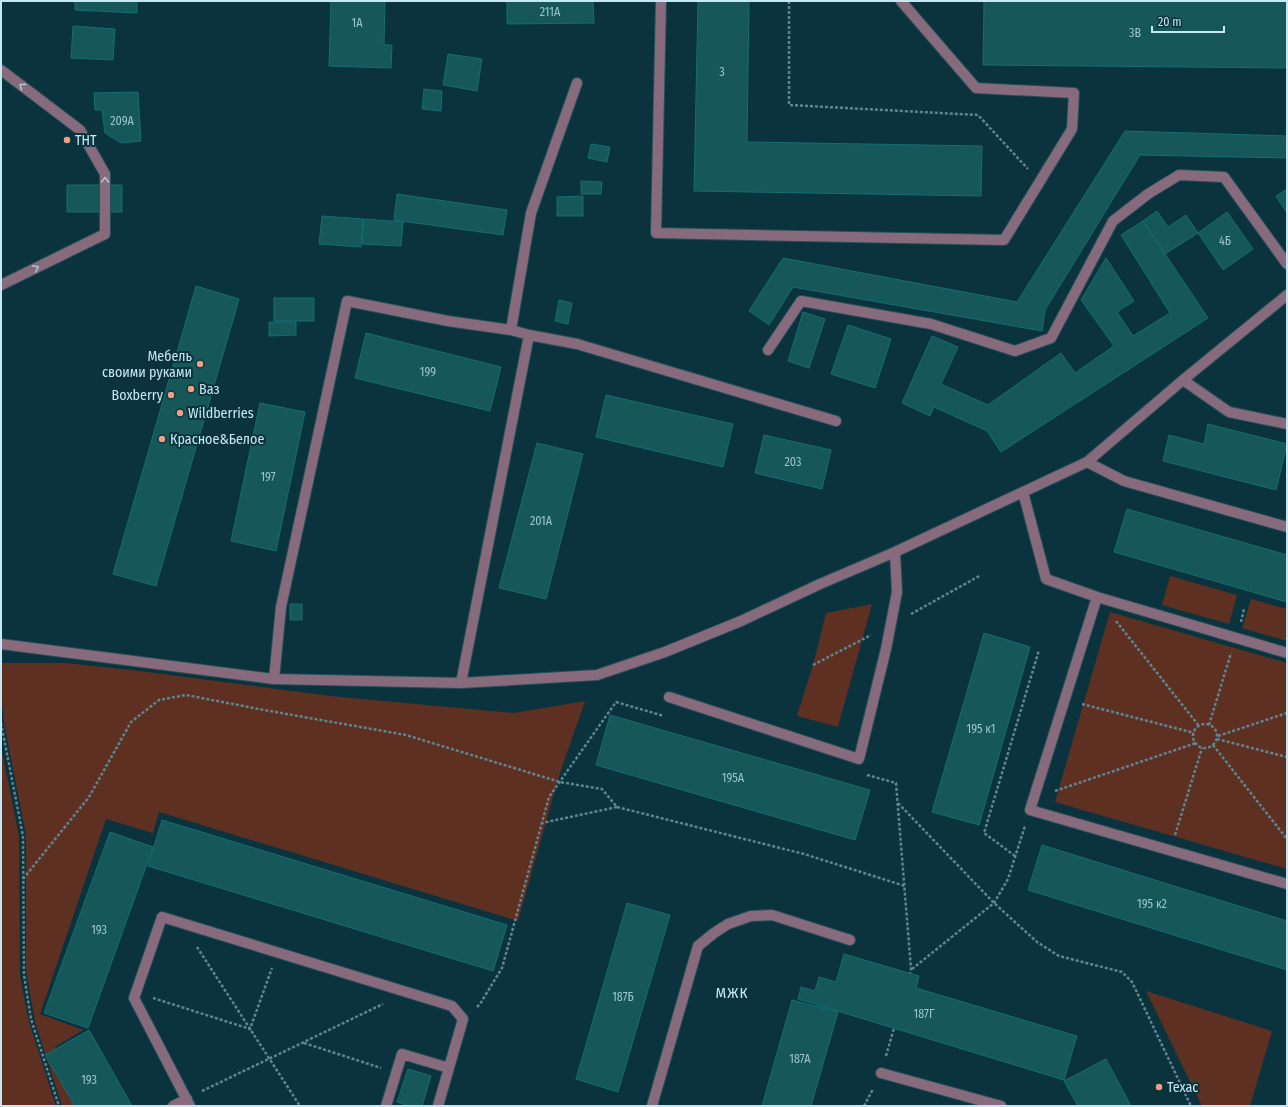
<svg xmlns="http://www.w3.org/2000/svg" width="1288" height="1107" viewBox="0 0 1288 1107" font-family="'Fira Sans Condensed',sans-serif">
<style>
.green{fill:#5d3021}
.building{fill:#16575a;stroke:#126e72}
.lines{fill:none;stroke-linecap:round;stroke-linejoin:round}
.minor-casing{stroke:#28505b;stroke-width:12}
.path{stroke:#5f8590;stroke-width:2.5;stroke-dasharray:3 2;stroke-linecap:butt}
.minor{stroke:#876b7d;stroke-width:10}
.oneway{stroke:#b3c2d0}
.poi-dot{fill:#f39f83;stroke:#0a333e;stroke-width:1.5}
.labels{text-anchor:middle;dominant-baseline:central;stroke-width:4;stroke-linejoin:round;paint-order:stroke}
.number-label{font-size:12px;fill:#9ac4ce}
.poi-label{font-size:14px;fill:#c6e8f4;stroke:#0a333e;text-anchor:start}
.neighbourhood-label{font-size:15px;letter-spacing:1px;fill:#c6e8f4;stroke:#0a333e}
</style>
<rect width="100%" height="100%" fill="#0a333e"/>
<path class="green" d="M1170 576 1237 595 1229 624 1162 605Z
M1251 599 1287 609V641L1242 628Z
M872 604 838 727 797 716 813 665 826 613Z
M1110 612 1287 663V869L1055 802Z
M1 663H65L132 670 330 696 514 713 585 701 559 776 518 921 159 812 153 833 106 819 40 1014 83 1030 55 1047 87 1106H62L35 1022 26 972V835L4 723 1 692Z
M1 746 19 836 20 976 29 1022 56 1106H1Z
M1146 991 1272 1031 1250 1106H1202Z"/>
<path class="building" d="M75 1H137V13L75 10Z
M331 1H385L384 45H392L391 68 329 66Z
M507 1H593L594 23 507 24Z
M698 1H749L747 142 982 146 981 196 694 191Z
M984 1H1287V68L983 65Z
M73 26 115 29 113 60 71 58Z
M448 54 482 59 477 91 443 85Z
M424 89 442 91 441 111 422 109Z
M138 92 141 141 121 143 105 133 102 110H95L94 93Z
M1125 131 1287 136V158L1140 155 1045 310 1042 331 793 287 769 325 749 311 783 258 1017 302Z
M591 144 610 147 607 162 588 158Z
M581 181 602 182 601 194H581Z
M67 185H122V212H67Z
M1287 189V213L1276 196Z
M397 194 507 210 503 235 394 220Z
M583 196V216H557V197Z
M1157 211 1168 227 1186 215 1198 233 1165 254 1143 221Z
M1227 212 1253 249 1223 270 1198 233Z
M322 216 363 219 361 247 319 244Z
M364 219 403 222 401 246 362 244Z
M1143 221 1208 318 1001 452 987 431 934 407 930 416 902 403 932 336 958 347 941 384 988 405 1061 353 1075 373 1114 346 1081 300 1106 258 1134 301 1117 312 1133 336 1170 313 1121 235Z
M196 286 239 299 156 586 113 574Z
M274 298H314V321H274Z
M559 300 572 303 568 324 555 321Z
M803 312 825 319 809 368 788 361Z
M269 322H296V335L269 336Z
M848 325 891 339 875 388 831 374Z
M366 333 501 367 490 411 355 378Z
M606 395 733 424 723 467 596 437Z
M260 403 305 412 276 551 231 541Z
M1208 424 1287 444 1276 490 1163 461 1169 435 1204 444Z
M764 435 831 450 822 489 755 473Z
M537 443 583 454 546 599 499 588Z
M1127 509 1287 555V602L1114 552Z
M290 604H302V620H290Z
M984 633 1030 647 979 825 932 812Z
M610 715 870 790 855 840 596 765Z
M162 820 507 925 493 971 148 866Z
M110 832 153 847 88 1028 44 1013Z
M1042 845 1287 921V970L1028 890Z
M627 903 670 915 618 1092 576 1079Z
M844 954 919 976 916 988 1077 1036 1064 1080 798 999 801 987 815 991 819 977 836 982Z
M792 1000 838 1012 811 1106H762Z
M89 1030 132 1106H75L45 1055Z
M1106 1059 1131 1106H1078L1064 1081Z
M408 1069 431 1076 422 1106H409L397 1102Z"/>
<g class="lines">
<g class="minor-casing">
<path id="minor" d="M661 1 656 233 1004 240 1072 129 1074 93 976 88 901 1
M1 70 80 130 105 174V234L1 285
M511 330 531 213 577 83
M768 350 801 301 931 324 1015 351 1051 338 1113 221 1148 194 1179 175 1224 177 1287 264
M1183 380 1229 412 1287 424
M1087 462 1124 481 1287 527
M1023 492 1046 579 1097 597 1287 653
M1097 597 1030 810 1287 884
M1 644 274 679 461 683 597 675 665 652 741 621 820 584 895 552 1087 462 1183 380 1287 295
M274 679 281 607 347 301 448 321 511 330 529 335
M461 683 529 335 577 344 836 421
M669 697 859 759 886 649 897 592 895 552
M881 1073 1001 1106
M173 1106 187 1099
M190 1106 134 998 162 917 452 1006 463 1019 438 1106
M386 1106 402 1054 449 1068
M652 1106 698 946 714 933 728 924 751 916 772 915 850 940"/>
</g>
<path class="path" d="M789 1V105L978 115 1028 169
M911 614 981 575
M1116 621 1199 726
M1241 622 1244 609
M813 665 871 635
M1082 704 1194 733
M1 723 23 836 24 975 31 1019 59 1106
M1193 736a12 12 0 1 1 24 0a12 12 0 1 1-24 0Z
M1209 725 1231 653
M1218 736 1287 713
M1217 739 1287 757
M1213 745 1287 839
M867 775 896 783 911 969 910 973
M1055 791 1196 743
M898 803 994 903 1037 942 1059 956 1122 972 1132 982 1191 1106
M617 807 804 854 905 886
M1175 835 1202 748
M1015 856 984 833 1039 650
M23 879 89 797 131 722 159 700 186 695 264 710 406 735 560 782 602 789 617 807 542 823
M197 947 300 1106
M912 969 994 903 1008 879 1025 826
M153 998 250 1029 272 968
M477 1007 480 1004 502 968 549 797 616 702 664 716
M304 1043 381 1068
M886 1056 894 1028
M202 1091 383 1004
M864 1106 873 1089"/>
<use href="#minor" class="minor"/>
</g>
<defs><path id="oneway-chevron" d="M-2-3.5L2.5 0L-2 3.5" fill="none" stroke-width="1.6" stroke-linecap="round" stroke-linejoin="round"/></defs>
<g class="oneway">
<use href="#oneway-chevron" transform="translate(22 86) rotate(-143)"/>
<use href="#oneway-chevron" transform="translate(105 180) rotate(-92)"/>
<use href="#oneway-chevron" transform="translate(36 268) rotate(-26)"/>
</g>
<g class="poi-dot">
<circle cx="67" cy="140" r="4"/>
<circle cx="200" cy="364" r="4"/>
<circle cx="191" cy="389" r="4"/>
<circle cx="171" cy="395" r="4"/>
<circle cx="180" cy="413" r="4"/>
<circle cx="162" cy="439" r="4"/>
<circle cx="1159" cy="1087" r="4"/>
</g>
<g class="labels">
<g class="number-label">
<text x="550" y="12">211А</text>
<text x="357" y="23">1А</text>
<text x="1135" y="33">3В</text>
<text x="722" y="72">3</text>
<text x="122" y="121">209А</text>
<text x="1225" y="241">4Б</text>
<text x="428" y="372">199</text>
<text x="793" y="462">203</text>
<text x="268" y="477">197</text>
<text x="541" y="521">201А</text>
<text x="981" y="729">195 к1</text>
<text x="733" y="778">195А</text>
<text x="1152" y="904">195 к2</text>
<text x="99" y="930">193</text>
<text x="623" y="997">187Б</text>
<text x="924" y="1014">187Г</text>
<text x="800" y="1059">187А</text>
<text x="89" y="1080">193</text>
</g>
<g class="poi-label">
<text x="75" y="140">ТНТ</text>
<text x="192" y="356" text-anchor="end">Мебель<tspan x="192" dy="16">своими руками</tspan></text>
<text x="199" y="389">Ваз</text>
<text x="163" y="395" text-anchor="end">Boxberry</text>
<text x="188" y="413">Wildberries</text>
<text x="170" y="439">Красное&amp;Белое</text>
<text x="1167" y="1087">Техас</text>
</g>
<g class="neighbourhood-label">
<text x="732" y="993">МЖК</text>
</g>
</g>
<rect width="1288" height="1107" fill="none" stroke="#c6e8f4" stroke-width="4"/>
<path d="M1152 26v6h72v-6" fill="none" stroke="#c6e8f4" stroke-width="2"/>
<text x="1158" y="26" font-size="12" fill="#c6e8f4" stroke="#0a333e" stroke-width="3" paint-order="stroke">20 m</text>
</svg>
